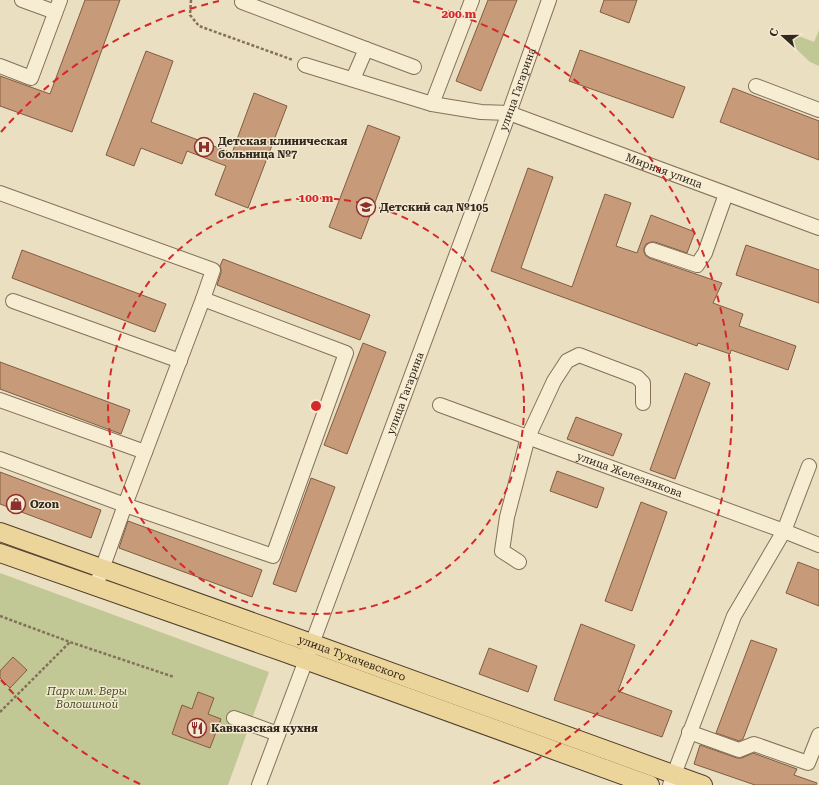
<svg xmlns="http://www.w3.org/2000/svg" width="819" height="785" viewBox="0 0 819 785" font-family="'Roboto Serif',serif">
<style>
.green{fill:#c1c896}
.building{fill:#c79b79;stroke:#815c41}
.lines{fill:none;stroke-linecap:round;stroke-linejoin:round}
.minor-casing{stroke:#83715a;stroke-width:16}
.major-casing{stroke:#513f2e;stroke-width:20}
.path{stroke:#83715a;stroke-width:2.5;stroke-dasharray:3 2;stroke-linecap:butt}
.minor{stroke:#f6edd3;stroke-width:14}
.major{stroke:#ecd59a;stroke-width:18}
.ring{fill:none;stroke:#d62828;stroke-width:2;stroke-dasharray:7 5}
.labels{text-anchor:middle;dominant-baseline:central;stroke-width:3;stroke-linejoin:round;paint-order:stroke}
.street-label{font-size:11px;fill:#33281d;stroke:#f3e9d0}
.poi-label{font-size:11px;font-weight:bold;fill:#33281d;stroke:#f3e9d0;text-anchor:start}
.park-label{font-size:11px;font-style:italic;fill:#434f25;stroke:#f3e9d0}
.centre{fill:#d62828;stroke:#f3e9d0;stroke-width:2}
.ring-label{font-size:12px;text-anchor:middle;font-weight:bold;fill:#d62828;stroke:#f3e9d0;stroke-width:3;stroke-linejoin:round;paint-order:stroke}
</style>
<rect width="100%" height="100%" fill="#ebdfc1"/>
<path class="green" d="M819 30V66L810 62 794 47 791 33 814 42Z
M0 573 269 672 228 785H0Z"/>
<path class="building" d="M85 0H120L72 132 0 106V76L50 94Z
M488 0H517L481 91 456 81Z
M604 0H637L629 23 600 12Z
M580 50 685 87 673 118 569 81Z
M146 51 173 61 151 122 232 153 254 93 287 106 248 208 215 195 226 166 187 151 182 164 141 148 134 166 106 155Z
M733 88 819 121V160L720 122Z
M368 125 400 137 361 239 329 227Z
M528 168 553 177 521 268 572 287 605 194 631 203 616 246 637 253 651 215 695 232 687 253 655 242H651L646 244 644 248V252L646 256 649 258 722 283 713 303 743 314 739 326 796 346 788 370 731 350 730 354 698 343 697 346 491 271Z
M746 245 819 270V303L736 275Z
M22 250 166 304 155 332 12 278Z
M223 259 370 315 360 340 217 285 221 273V269L220 266Z
M363 343 386 352 347 454 324 445Z
M0 362 130 410 121 434 0 389Z
M685 373 710 383 675 479 650 470Z
M576 417 622 434 613 456 567 439Z
M557 471 604 488 597 508 550 491Z
M0 472 101 510 91 538 0 504Z
M311 478 335 487 296 592 273 584Z
M641 502 667 512 632 611 605 601Z
M128 521 262 570 252 597 119 548Z
M798 562 819 570V606L786 593Z
M581 624 635 645 618 691 672 711 662 737 554 700Z
M751 640 777 649 743 739 739 741 716 733Z
M489 648 537 666 528 692 479 674Z
M13 657 27 670 10 688 0 678V671Z
M198 692 214 698 208 714 221 719 210 748 172 734 182 705 192 709Z
M700 745 737 758H742L753 753 797 769 794 775 817 783 816 785H755L694 764Z"/>
<g class="lines">
<g class="minor-casing">
<g id="minor">
<path d="M22 0 55 12"/>
<path d="M242 2 366 49 353 79"/>
<path d="M366 49 414 67"/>
<path id="s1" d="M305 65 432 104 481 112 509 113 819 228"/>
<path d="M0 66 31 78 60 0"/>
<path d="M756 86 819 110"/>
<path d="M432 104 472 0"/>
<path d="M0 193 213 270 203 299"/>
<path d="M652 250 697 265 705 253 726 194"/>
<path d="M13 301 180 361"/>
<path d="M0 400 145 452"/>
<path id="s2" d="M440 405 784 531 819 545"/>
<path d="M0 459 125 505 203 299 346 353 273 556 125 505 96 586"/>
<path d="M519 562 502 551 507 517 528 437 554 381 567 361 579 355 637 377 643 383V403"/>
<path d="M234 718 278 734"/>
<path d="M689 732 739 750 754 744 808 763 819 735"/>
<path id="s3" d="M259 785 306 660 509 113 549 0"/>
<path d="M670 785 734 616 784 531 809 466"/>
</g>
</g>
<g class="major-casing">
<g id="major">
<path id="s4" d="M0 532 289 635 703 785"/>
<path d="M0 553 283 652 650 785"/>
</g>
</g>
<path class="path" d="M191 0 190 15 199 26 293 60
M0 616 70 642 174 677
M0 712 70 642"/>
<use href="#minor" class="minor"/>
<use href="#major" class="major"/>
</g>
<g class="ring">
<circle cx="316" cy="406" r="208"/>
<path d="M140 784A417 417 0 0 1 1 680M1 132A417 417 0 0 1 219 1M413 1A417 417 0 0 1 492 784"/>
</g>
<defs>
<g id="hospital-ring" transform="scale(1)"><circle r="9.5" fill="#f3e9d0" stroke="#8e2f2d" stroke-width="1.5"/><path d="M-5-5h3v3.5h4V-5h3V5h-3V1.5h-4V5h-3Z" fill="#8e2f2d"/></g>
<g id="school-ring" transform="scale(1)"><circle r="9.5" fill="#f3e9d0" stroke="#8e2f2d" stroke-width="1.5"/><path d="M0-5L7-2L0 1L-7-2ZM-4 1L0 2.5L4 1V4Q0 6-4 4Z" fill="#8e2f2d"/></g>
<g id="shop-ring" transform="scale(1)"><circle r="9.5" fill="#f3e9d0" stroke="#8e2f2d" stroke-width="1.5"/><path d="M-5-2.5h2.3a2.7 3.5 0 0 1 5.4 0H5L5.5 6h-11ZM-1.5-2.5h3a1.5 2.3 0 0 0-3 0Z" fill="#8e2f2d"/></g>
<g id="restaurant-ring" transform="scale(1)"><circle r="9.5" fill="#f3e9d0" stroke="#8e2f2d" stroke-width="1.5"/><path d="M-5-6h1v4h1v-4h1v4h1v-4h1v5L-1.5 .5V6h-2V.5L-5-1ZM5-6V6H3V1.5H1.5Q1.5-4 5-6Z" fill="#8e2f2d"/></g>
</defs>
<g fill-rule="evenodd">
<use href="#hospital-ring" x="204" y="147"/>
<use href="#school-ring" x="366" y="207"/>
<use href="#shop-ring" x="16" y="504"/>
<use href="#restaurant-ring" x="197" y="728"/>
</g>
<g class="labels">
<g class="street-label">
<text stroke="none"><textPath href="#s3" startOffset="742">улица Гагарина</textPath></text>
<text stroke="none"><textPath href="#s1" startOffset="376">Мирная улица</textPath></text>
<text stroke="none"><textPath href="#s3" startOffset="418">улица Гагарина</textPath></text>
<text stroke="none"><textPath href="#s2" startOffset="202">улица Железнякова</textPath></text>
<text stroke="none"><textPath href="#s4" startOffset="374">улица Тухачевского</textPath></text>
</g>
<g class="poi-label">
<text x="218" y="141">Детская клиническая<tspan x="218" dy="13">больница №7</tspan></text>
<text x="380" y="207">Детский сад №105</text>
<text x="30" y="504">Ozon</text>
<text x="211" y="728">Кавказская кухня</text>
</g>
<g class="park-label">
<text x="87" y="691">Парк им. Веры<tspan x="87" dy="13">Волошиной</tspan></text>
</g>
</g>
<circle cx="316" cy="406" r="6" class="centre"/>
<g class="ring-label">
<text x="459" y="18">200 m</text>
<text x="316" y="202">100 m</text>
</g>
<g transform="translate(783 36) rotate(291)" stroke="#f3e9d0" stroke-width="3" paint-order="stroke">
<path d="M0-3L7 15L0 10L-7 15Z" fill="#33281d"/>
<text y="-6" font-size="11" font-weight="bold" text-anchor="middle" fill="#33281d">С</text>
</g>
</svg>
